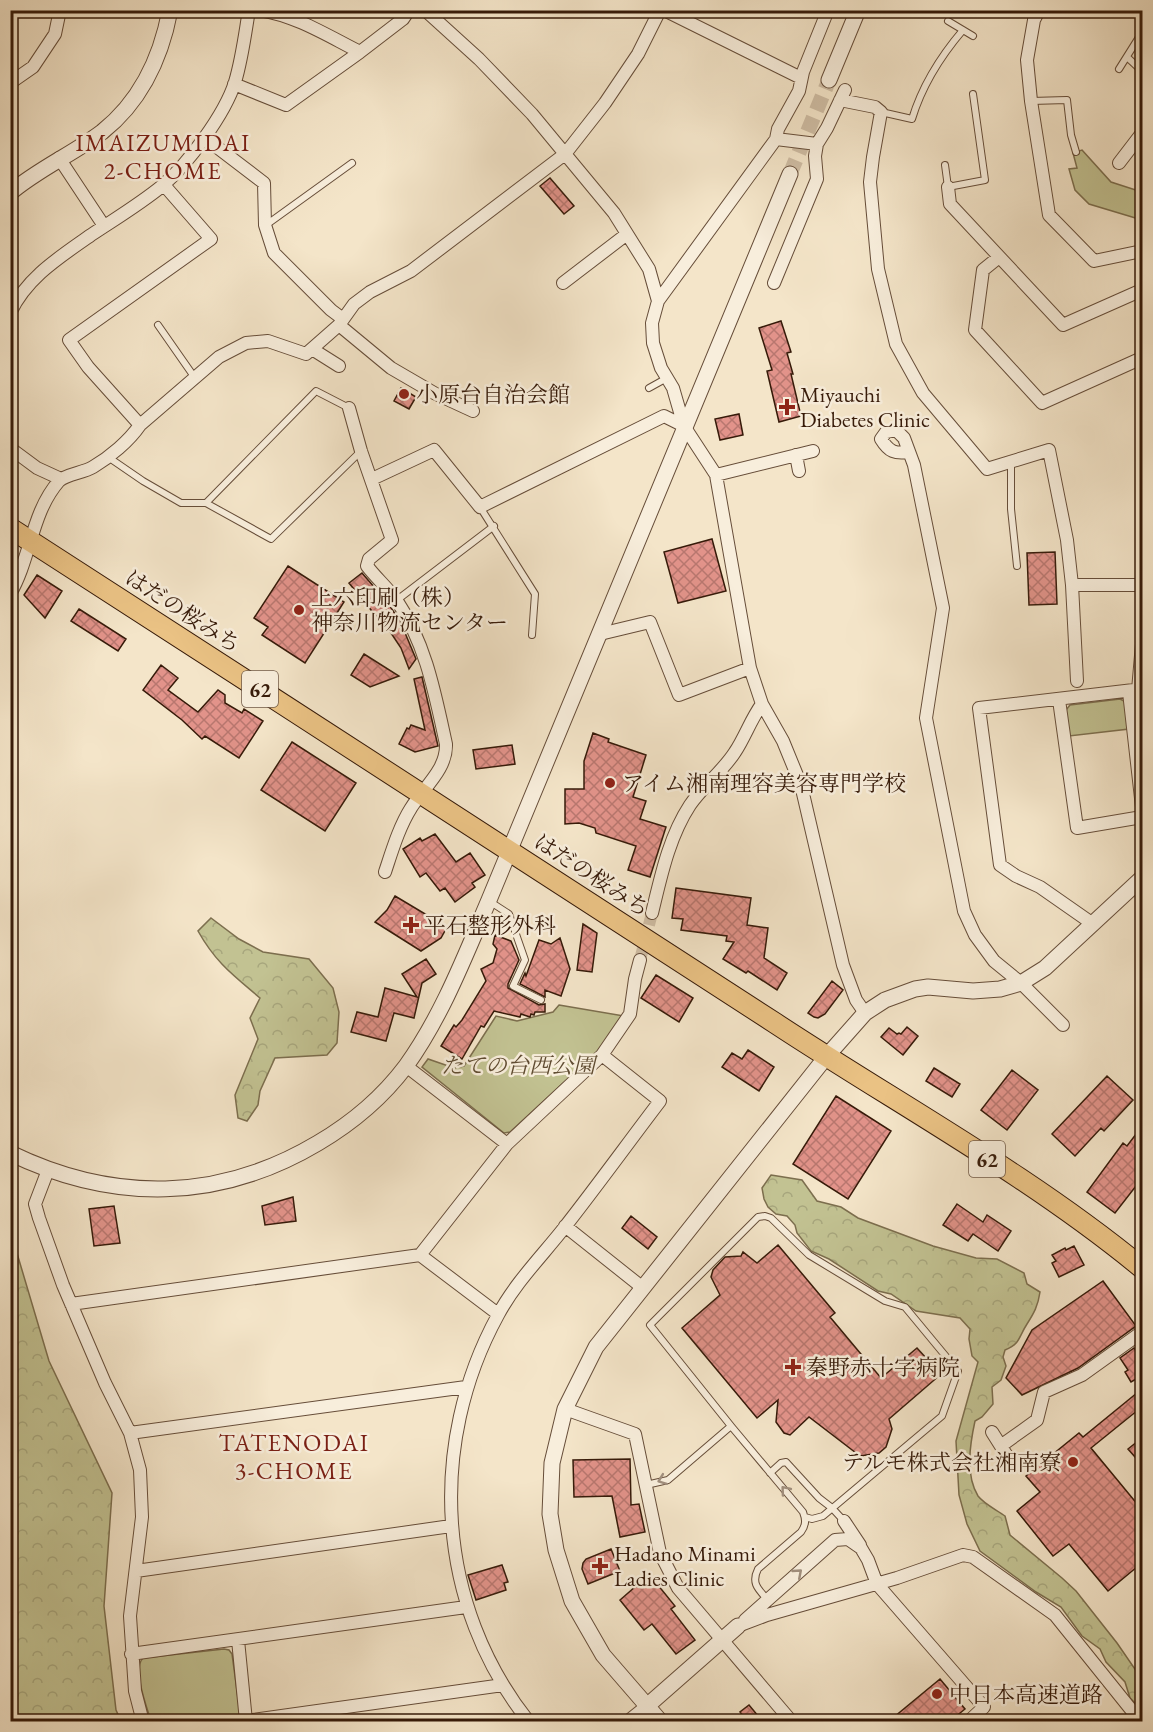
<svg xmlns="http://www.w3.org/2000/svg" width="1153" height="1732" viewBox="0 0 1153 1732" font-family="'EB Garamond','Noto Serif JP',serif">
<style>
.forest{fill:url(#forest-crowns);stroke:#7c6e4e;stroke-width:1.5}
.green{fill:#c2c292;stroke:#7c6e4e;stroke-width:1.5}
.building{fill:url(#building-cross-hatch);stroke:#361a09;stroke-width:1.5}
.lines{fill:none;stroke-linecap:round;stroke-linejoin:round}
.minor-tunnel{stroke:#cebca3;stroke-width:12;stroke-dasharray:12 6;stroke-linecap:butt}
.tertiary-tunnel{stroke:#cebca3;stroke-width:15;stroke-dasharray:15 8;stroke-linecap:butt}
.service-casing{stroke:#664d39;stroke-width:8}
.minor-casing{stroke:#664d39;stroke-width:14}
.tertiary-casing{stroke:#664d39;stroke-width:17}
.primary-casing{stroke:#361a09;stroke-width:22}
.service{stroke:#f8eedc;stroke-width:6}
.minor{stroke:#f8eedc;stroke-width:12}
.tertiary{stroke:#f8eedc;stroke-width:15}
.primary{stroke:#eac284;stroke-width:20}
.oneway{stroke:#a18f7d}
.poi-dot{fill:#8f2418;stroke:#f8eedc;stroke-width:2}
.labels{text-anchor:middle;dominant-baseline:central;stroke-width:5;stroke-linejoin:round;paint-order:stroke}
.shield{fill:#f8eedc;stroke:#705a48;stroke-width:1.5}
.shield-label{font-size:21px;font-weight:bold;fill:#361a09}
.poi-label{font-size:22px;fill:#361a09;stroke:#f8eedc;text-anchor:start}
.street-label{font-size:22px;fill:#361a09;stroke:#f8eedc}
.park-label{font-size:22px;font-style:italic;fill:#604c32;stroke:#f8eedc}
.neighbourhood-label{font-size:24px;letter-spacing:1.5px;fill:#7a1f14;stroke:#f8eedc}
</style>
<defs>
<pattern id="forest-crowns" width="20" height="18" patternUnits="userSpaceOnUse" patternTransform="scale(1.5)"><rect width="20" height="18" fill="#c2c292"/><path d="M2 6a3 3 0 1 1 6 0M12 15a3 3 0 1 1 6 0" fill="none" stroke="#a7a67d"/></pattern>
<pattern id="building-cross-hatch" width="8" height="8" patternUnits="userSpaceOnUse" patternTransform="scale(1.5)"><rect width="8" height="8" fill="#e2938a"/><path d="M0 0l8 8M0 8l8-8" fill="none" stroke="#b8776f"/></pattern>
</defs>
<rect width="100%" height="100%" fill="#f4e5c9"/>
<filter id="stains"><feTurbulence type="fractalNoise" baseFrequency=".00333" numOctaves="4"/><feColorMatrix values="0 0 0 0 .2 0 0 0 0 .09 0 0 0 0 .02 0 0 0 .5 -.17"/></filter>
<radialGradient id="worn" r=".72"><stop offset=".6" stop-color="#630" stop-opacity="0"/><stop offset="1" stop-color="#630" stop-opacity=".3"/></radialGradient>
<path class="forest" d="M211 918 239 939 263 952 309 959 333 988 339 1012 337 1043 327 1055 275 1058 260 1091 258 1105 247 1121 238 1118 235 1095 258 1039 250 1018 260 998C233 975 216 963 198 931Z
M771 1175 802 1180 817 1201 841 1207 858 1218 933 1246 976 1258 997 1259 1024 1273 1027 1284 1040 1292C1038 1306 1034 1313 1027 1324 1018 1338 1021 1343 1005 1350L1003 1357 1006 1366 1001 1380 992 1387 993 1404 982 1417 975 1421C970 1444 965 1475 978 1496 984 1504 997 1510 1005 1516L1010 1535 1062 1578 1076 1591 1117 1643 1137 1672 1142 1693 1141 1703 1137 1705 1130 1698 1125 1682 1106 1662 1100 1649 1082 1636 1061 1607 1036 1592 980 1551 967 1524 959 1495 956 1441 978 1362 972 1356 969 1339 970 1329 960 1318 916 1311 891 1294 878 1291 829 1259 811 1251 797 1233 795 1225 787 1216 776 1214 768 1207 764 1199 762 1188Z
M11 1233 49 1361 112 1493 104 1606 116 1710 121 1721H11Z"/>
<path class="green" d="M1082 150 1111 182 1142 192V220L1089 204 1075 190 1069 169 1077 168 1073 153Z
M1120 699 1126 702 1129 729 1069 736 1066 710 1070 705Z
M559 1005 624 1016 598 1051 510 1132 504 1133 422 1067 428 1059 454 1068 464 1066 496 1016 517 1021 553 1012Z
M224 1649 229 1650 232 1654 241 1721H151C147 1708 132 1669 143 1658Z"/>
<path class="building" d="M550 178 574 206 564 214 540 186Z
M781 321 791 352 787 353 793 374H791L801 416 779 422 767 371 772 370 759 328Z
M401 388 416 397 409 409 394 401Z
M739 414 743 435 720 440 715 419Z
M712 539 726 591 678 603 664 552Z
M1055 552 1057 604 1029 605 1027 553Z
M288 566 344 602 305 663 262 635 268 627 254 618Z
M362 573 387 602 400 621 416 659 409 669 401 648 393 636 378 615 376 616 349 583Z
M37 575 62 591 45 618 24 595Z
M79 609 126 639 118 651 71 621Z
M364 654 399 676 370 687 351 675Z
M161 665 178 678 168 690 198 712 218 690 225 695V703L242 713 244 709 263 721 239 758 205 736 202 739 182 720 143 690Z
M422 677 438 746 415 752 399 744 407 728 409 729 411 725 425 730 414 679Z
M593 733 609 739 608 742 646 755 633 797 646 801 640 819 666 827 650 877 628 870 636 846 596 833 595 828 579 823 565 824V789H584V761Z
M292 742 356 783 325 831 261 790Z
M512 745 515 764 476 769 473 750Z
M435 834 456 862 470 853 485 875 472 883 475 887 455 902 445 888 440 891 426 873 420 877 403 849 420 838 422 841Z
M676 888 751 898 747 925 768 928 764 958 787 973 777 990 748 971 746 973 723 959 734 942 726 941 727 936 681 930 683 919 672 918Z
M395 896 447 927 441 938 421 951 375 922 387 910Z
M583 924 597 933 592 972 577 970Z
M495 935 511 941 519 960 508 984V988L539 1005 545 1004V1012H535L534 1015 531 1014 530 1017 521 1014 520 1017 494 1011 484 1027 481 1026 462 1059 441 1046 454 1025 456 1027 462 1020 486 981 481 969 493 963 497 949 493 944Z
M560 938 570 969 561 996 545 990V997L520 984 525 973 526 976 539 940 551 944Z
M426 959 436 974 422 983 414 1018 394 1013 386 1041 351 1032 357 1012 378 1017 385 988 417 997 402 974Z
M656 975 693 998 679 1022 641 998Z
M832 981 843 990 825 1014 818 1018 814 1017 808 1013Z
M907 1027 918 1036 903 1055 881 1037 889 1028 897 1034 899 1033 901 1034Z
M748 1050 774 1067 759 1091 722 1067 732 1053 742 1059Z
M934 1068 960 1084 952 1097 926 1081Z
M1012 1070 1038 1090 1007 1130 981 1110Z
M1107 1076 1133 1100 1104 1131 1101 1128 1075 1156 1052 1134Z
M836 1096 891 1131 848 1199 793 1164Z
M1143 1125V1177L1115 1213 1087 1192 1123 1143 1127 1146Z
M293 1197 296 1221 265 1225 262 1206Z
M957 1204 983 1222 987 1215 1011 1231 998 1251 973 1234 968 1241 943 1225Z
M114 1206 120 1243 94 1246 89 1209Z
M631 1216 657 1237 648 1249 622 1228Z
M778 1245 835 1313 830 1317 881 1378 917 1348 927 1359 929 1357 939 1369 937 1371 940 1375 889 1419 892 1429 886 1447 879 1453 860 1456 809 1417 790 1435 784 1433 776 1422 778 1400 757 1418 682 1328 720 1295 711 1277 713 1270 725 1257 741 1256 743 1252 757 1263Z
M1074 1246 1084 1265 1059 1277 1052 1263 1056 1261 1052 1255 1065 1248 1066 1250Z
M1103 1281 1136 1326 1078 1368 1022 1395 1006 1378 1032 1330Z
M1134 1348 1143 1360V1375L1131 1382 1125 1372 1128 1370 1120 1358Z
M1143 1388V1406L1091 1448 1143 1511V1562L1108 1591 1069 1544 1053 1556 1017 1511 1040 1492 1026 1476 1079 1433 1083 1437Z
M1143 1437V1466L1128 1449Z
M630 1459 631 1505 639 1504 645 1532 620 1537 612 1496 574 1497 573 1460Z
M611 1549 620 1571 588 1584 582 1569 583 1563 586 1559Z
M502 1565 508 1582 504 1583 506 1590 476 1600 468 1575Z
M653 1579 675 1606 671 1609 695 1640 676 1654 652 1624 644 1630 620 1600 635 1587 649 1583Z
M940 1679 965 1709 949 1722H888Z
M749 1705 763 1722H747L740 1712Z"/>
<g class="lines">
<path class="minor-tunnel" d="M640 960 652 913"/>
<path class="tertiary-tunnel" d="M790 174 829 80"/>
<g class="service-casing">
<path id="service" d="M948 21 973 36
M1127 57 1142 71
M1119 69 1141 34
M1031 101 1067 100 1071 135 1076 152
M881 112 912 119C922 86 940 57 963 30
M945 165 948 187 985 180 973 94
M266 225 352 163
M158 325 195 378
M649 388 667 378
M108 457 143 481 181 503H206L271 539 360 452
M1011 462V509L1017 566
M206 503 316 391 349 408
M480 507 535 594 532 635
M397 600 494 526
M489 901 509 914 525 960 513 986 541 1000
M731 1426 650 1325 758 1217 765 1216 771 1218 809 1255 885 1301 905 1307 958 1371 942 1416 823 1516 812 1519 805 1517
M770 1473 781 1463 786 1462 819 1498 832 1508 844 1521
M646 1485 668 1480 731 1426 803 1512C806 1520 806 1525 801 1532L758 1569C751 1583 758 1589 767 1599"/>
</g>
<g class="minor-casing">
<path id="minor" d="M260 10C297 16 328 36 360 52
M425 10 479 59 532 114 614 213 649 269 658 301 652 323 653 343 661 368 673 388 684 426 716 475 750 668 762 704 783 741 801 785 843 965 856 1000 865 1013
M562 10H563
M664 10 801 78
M1039 10 1034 20 1027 60 1031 101 1049 215 1094 261 1142 251
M10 83 33 67 55 34 60 10
M234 84 286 105 360 52 403 19 409 10
M840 100 875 107 881 112 873 157 870 182 878 269 896 344 923 393 987 469 1049 450 1067 540 1072 585 1077 681
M205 138 264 183 265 225 274 253 331 310 343 319
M776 139 817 144
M59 158 104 226
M1119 163 1142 133
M948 187 950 204 1063 325 1142 290
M999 257 983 270 975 330 1042 403 1142 358
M563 283 627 234
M774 283 817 179 815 156 817 144 827 128 845 90
M658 301 776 139 778 129 799 91 803 72 828 10
M10 313C27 277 60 257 91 235 115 219 140 204 162 186 188 164 225 114 235 82 242 59 245 34 249 10
M339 325 391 368 434 393 473 411
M312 349 339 366
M349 408 361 451 392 540 369 559 367 566C376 578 389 589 397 601 426 644 435 694 446 744 447 770 423 788 411 808 399 827 392 851 385 872
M140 425 88 367 69 340 211 239 164 185
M10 448 37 468 61 479
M909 452C895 454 889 452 881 439L886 432 896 430 904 438 914 465 943 608 926 718 964 911 975 935 994 961 1021 983 1063 1025
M796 455 799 471
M716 475 813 451
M372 479 434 450 480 507 664 416 684 426
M1072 585H1142
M10 594C31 558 31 513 59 481 66 474 83 473 93 467 110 457 129 441 140 425L219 357 246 343 268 341 306 354 339 325 354 304 370 292 411 271 565 154 605 103 638 54 660 10
M600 634 650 622 679 695 750 668
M1138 690 1142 644
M1129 692 1142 807
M1059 700 1077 828 1142 817
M652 913C661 876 669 837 690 805 703 786 723 771 735 752 745 737 751 719 762 704
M1093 924 1040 887 1016 876 1000 865 979 708 1142 689
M406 1066 507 1144
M48 1170 35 1204 39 1218 63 1285 105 1383 130 1433 140 1470 142 1517 130 1616 135 1691 143 1722
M565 1226 643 1288
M420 1255 498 1314
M71 1304 420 1255 507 1144 602 1055 630 1014 635 979 640 960
M565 1409 635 1434 660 1553 678 1588 792 1722
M992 1432 1009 1459
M130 1433 466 1387
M1002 1445 1037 1420 1044 1392 1082 1375 1142 1332
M844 1521 860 1545
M136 1571 451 1526
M745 1620 835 1540 848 1539 861 1548 868 1560 877 1584 984 1707 968 1722
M738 1626 767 1615 897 1578 963 1555 973 1557 1055 1615 1141 1722
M238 1640 246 1721 503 1685
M131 1654 466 1607
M529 1722C436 1605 427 1445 498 1315 515 1283 542 1256 564 1228 597 1186 628 1143 660 1101L602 1055
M627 1722 647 1706"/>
</g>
<g class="tertiary-casing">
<path id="tertiary" d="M829 80 858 10
M10 193C38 169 73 154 102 132 141 101 161 58 170 10
M10 1153C113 1203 219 1202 318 1143 352 1123 382 1098 406 1066 442 1016 465 956 489 900L790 174
M647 1706 738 1626
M661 1722 603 1655 572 1601 556 1550 550 1514 552 1463 565 1409 596 1347 826 1057 865 1013 885 1000 915 989 928 987 973 991 1000 989 1021 983 1045 968 1142 878"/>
</g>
<g class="primary-casing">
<path id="primary" d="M10 528C265 693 521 857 775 1023 898 1104 1029 1175 1142 1268"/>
</g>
<use href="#service" class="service"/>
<use href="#minor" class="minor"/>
<use href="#tertiary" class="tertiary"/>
<use href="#primary" class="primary"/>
</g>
<defs><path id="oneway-chevron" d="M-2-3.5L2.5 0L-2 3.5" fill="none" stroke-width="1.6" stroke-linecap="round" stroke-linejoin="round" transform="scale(1.5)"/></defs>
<g class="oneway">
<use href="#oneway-chevron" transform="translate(662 1480) rotate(159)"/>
<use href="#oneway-chevron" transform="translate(785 1490) rotate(-130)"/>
<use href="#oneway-chevron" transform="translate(798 1573) rotate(-41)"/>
</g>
<g class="poi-dot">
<circle cx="404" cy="394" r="6"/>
<path d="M784 398h6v6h6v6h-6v6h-6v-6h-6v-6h6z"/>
<circle cx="299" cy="610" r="6"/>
<circle cx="610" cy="783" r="6"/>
<path d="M408 916h6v6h6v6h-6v6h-6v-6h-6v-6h6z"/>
<path d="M790 1358h6v6h6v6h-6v6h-6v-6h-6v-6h6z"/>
<circle cx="1073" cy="1462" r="6"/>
<path d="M597 1557h6v6h6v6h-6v6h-6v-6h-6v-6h6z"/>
<circle cx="937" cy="1694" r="6"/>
</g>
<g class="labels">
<g class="shield">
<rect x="242" y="671" width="36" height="36" rx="4.5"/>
<rect x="969" y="1141" width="36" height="36" rx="4.5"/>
</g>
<g class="shield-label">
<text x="260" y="689">62</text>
<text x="987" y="1159">62</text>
</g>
<g class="poi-label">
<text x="416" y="394">小原台自治会館</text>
<text x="800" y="394">Miyauchi<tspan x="800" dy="25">Diabetes Clinic</tspan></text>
<text x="311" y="597">上六印刷（株）<tspan x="311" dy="25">神奈川物流センター</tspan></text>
<text x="622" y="783">アイム湘南理容美容専門学校</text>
<text x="424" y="925">平石整形外科</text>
<text x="806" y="1367">秦野赤十字病院</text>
<text x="1061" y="1462" text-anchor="end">テルモ株式会社湘南寮</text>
<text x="614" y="1553">Hadano Minami<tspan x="614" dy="25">Ladies Clinic</tspan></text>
<text x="949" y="1694">中日本高速道路</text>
</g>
<g class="street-label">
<text transform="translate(183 611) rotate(33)">はだの桜みち</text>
<text transform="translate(592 875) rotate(33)">はだの桜みち</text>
</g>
<g class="park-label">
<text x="518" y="1065">たての台西公園</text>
</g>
<g class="neighbourhood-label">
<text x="163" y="142">IMAIZUMIDAI<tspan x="163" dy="28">2-CHOME</tspan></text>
<text x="294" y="1442">TATENODAI<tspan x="294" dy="28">3-CHOME</tspan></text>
</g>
</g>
<rect width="1153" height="1732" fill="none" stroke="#f4e5c9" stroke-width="36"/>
<rect x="12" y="12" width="1129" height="1708" fill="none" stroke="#361a09" stroke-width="3"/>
<rect x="18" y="18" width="1117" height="1696" fill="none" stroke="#361a09" stroke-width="1.5"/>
<rect width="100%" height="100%" filter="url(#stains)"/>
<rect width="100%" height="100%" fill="url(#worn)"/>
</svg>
